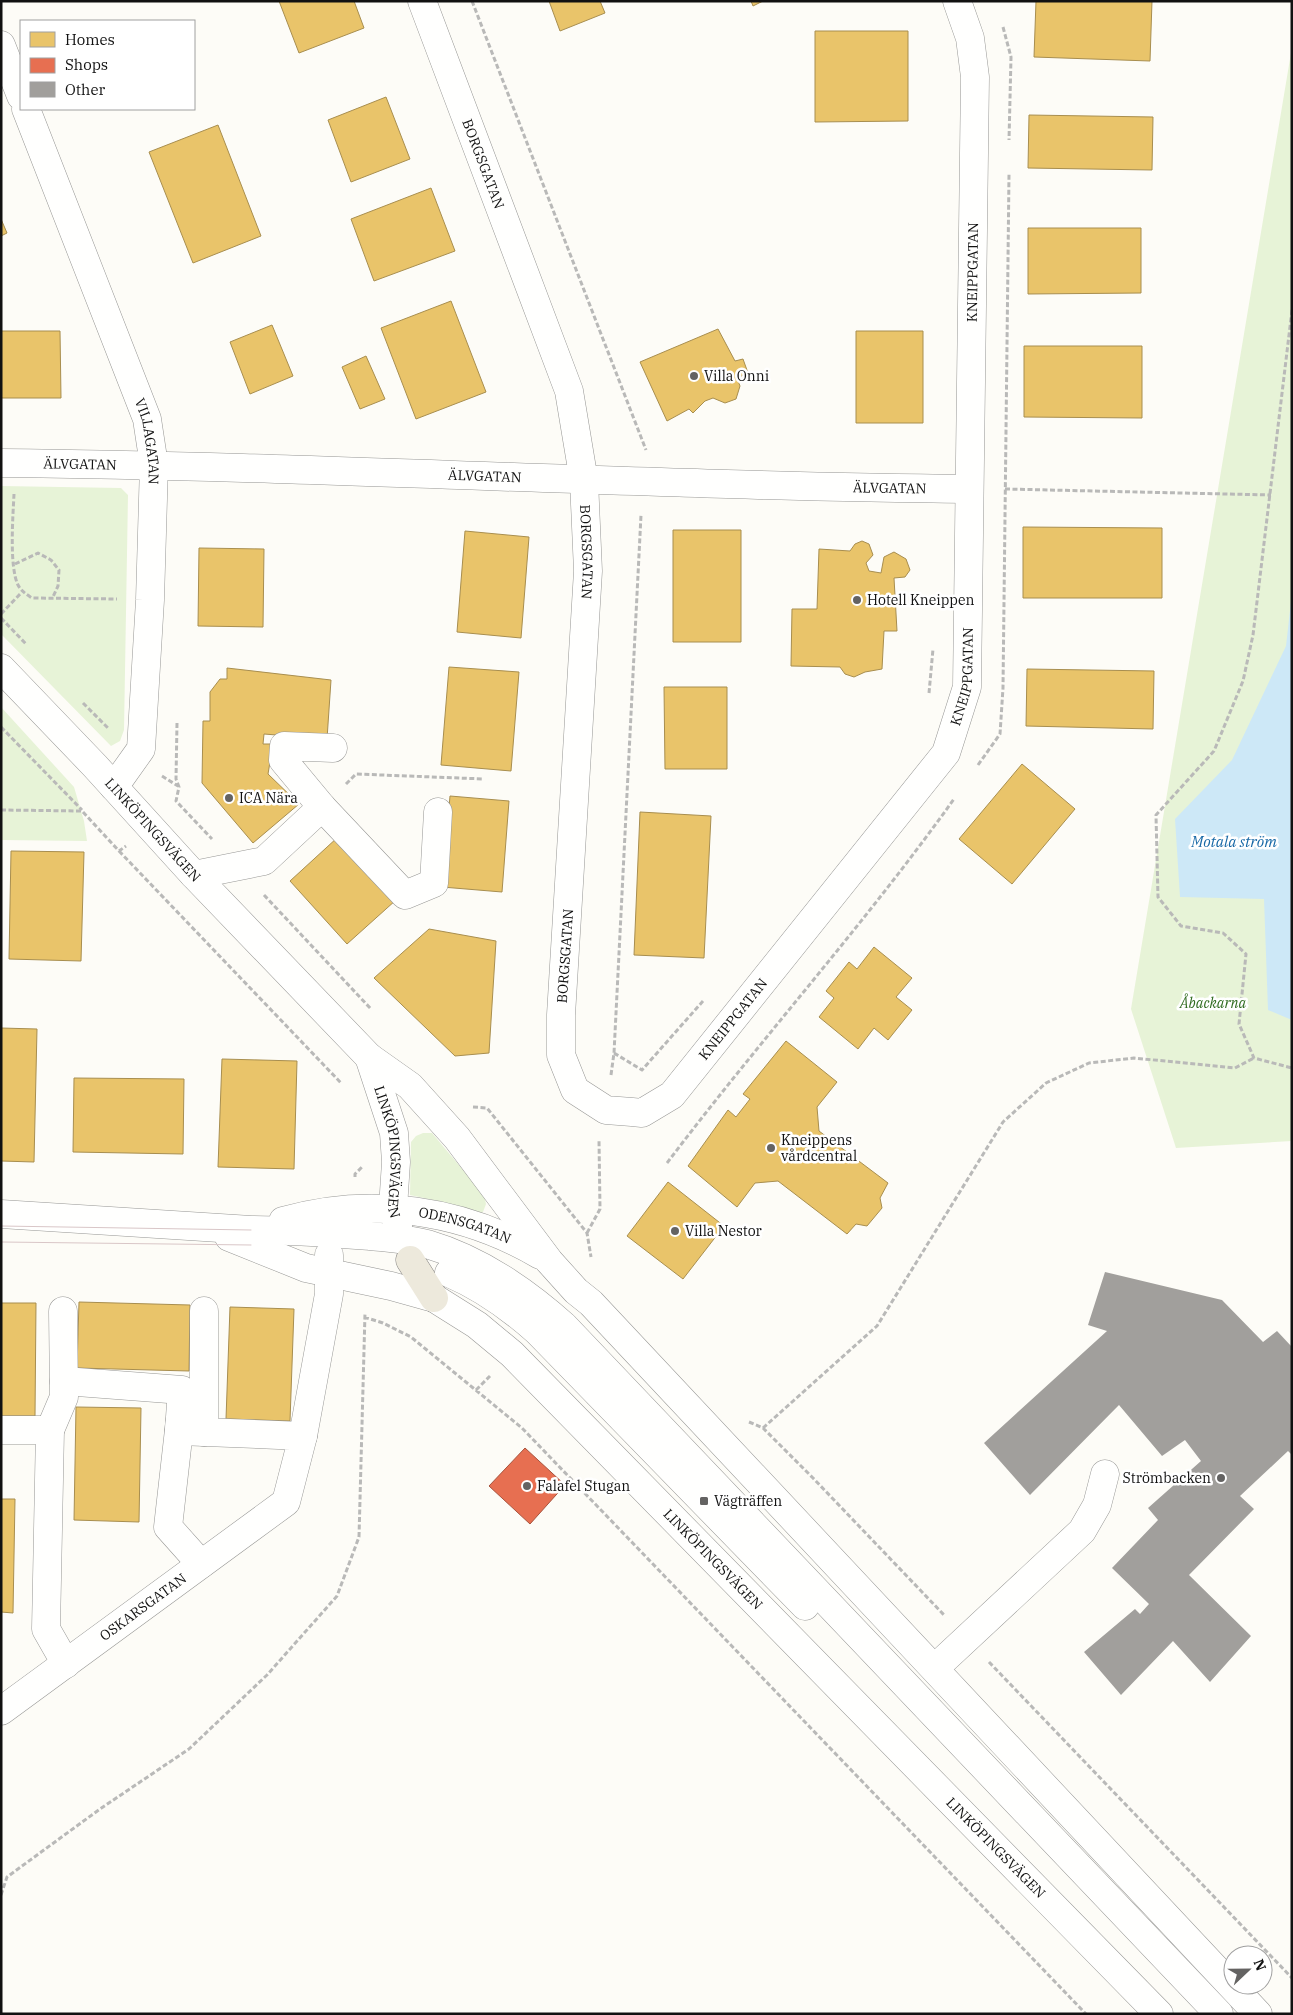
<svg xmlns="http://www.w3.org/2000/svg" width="1293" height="2015" viewBox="0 0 1293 2015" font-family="'IBM Plex Serif',serif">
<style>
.green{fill:#e7f3d7}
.water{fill:#cde8f7}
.homes{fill:#e9c46a;stroke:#a88e4f}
.shops{fill:#e76f51;stroke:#a7533e}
.building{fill:#a19f9c}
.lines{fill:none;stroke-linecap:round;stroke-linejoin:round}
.minor-casing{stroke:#979795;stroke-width:29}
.major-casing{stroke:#858482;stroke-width:29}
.path{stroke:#b9b9b8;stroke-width:3;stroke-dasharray:5 2.5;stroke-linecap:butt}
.minor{stroke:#fffffe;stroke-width:28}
.major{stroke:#ede9dc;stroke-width:28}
.tram{stroke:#d9c6c7;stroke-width:1}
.poi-dot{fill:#646362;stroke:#fff;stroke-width:2}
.labels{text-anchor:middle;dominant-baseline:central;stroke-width:5;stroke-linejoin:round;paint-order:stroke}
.street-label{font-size:14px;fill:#111;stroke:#fff}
.poi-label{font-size:14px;fill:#111;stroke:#fff;text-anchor:start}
.park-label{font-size:14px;font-style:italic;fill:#2f6b1f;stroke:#fff}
.water-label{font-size:15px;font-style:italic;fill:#1768a6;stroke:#fff}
</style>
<rect width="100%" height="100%" fill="#fdfcf7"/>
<path class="green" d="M1292 47V1141L1176 1148 1131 1009Z
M1 486 121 488 128 495 124 730 120 741 111 746 1 634Z
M1 707 74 787 84 821 87 841 1 840Z
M423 1133H432L484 1195 486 1204 483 1212 477 1215 447 1203 410 1195 411 1142 416 1136Z"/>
<path class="water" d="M1292 593V1020L1268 1010 1264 899 1180 897 1175 819 1232 760 1286 646Z"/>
<path class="homes" d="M279 1H354L364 28 299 53Z
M549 1H600L605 13 560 31Z
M751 1H763L753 6Z
M1036 1H1152L1150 61 1034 57Z
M815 31H908V121L815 122Z
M386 97 410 159 351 182 328 120Z
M1029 115 1153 117 1152 170 1028 168Z
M218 125 261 236 193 263 149 152Z
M431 188 455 251 374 281 351 219Z
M1 219 7 233 1 236Z
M1028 228H1141V293L1028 294Z
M451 301 486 392 416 419 381 328Z
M272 325 293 376 250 394 230 342Z
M718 329 735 361 743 359 748 373 737 378 740 386 736 399 725 403 713 398 705 401 693 413 689 409 667 421 640 362Z
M1 331H60L61 398H1Z
M856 331H923V423H856Z
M1024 346H1142V418L1024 417Z
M366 356 385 399 360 409 342 367Z
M1023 527 1162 528V598H1023Z
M673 530H741V642H673Z
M465 531 529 537 521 638 457 632Z
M862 541 869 544 873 555 866 563 869 571 881 573 884 557 894 552 906 559 910 570 905 577 894 578 897 631H884L882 669 865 672 854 677 845 674 840 667 791 666 792 609H817L819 549 850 551 855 544Z
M199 548 264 549 263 627 198 626Z
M449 667 519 672 511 771 441 765Z
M227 668 331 680 327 739 264 734 263 744H273L268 774 299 804 253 843 202 783 203 721H210V692L220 679H227Z
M1027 669 1154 671 1153 729 1026 726Z
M664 687H727V769H665Z
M1022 764 1075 809 1012 884 959 839Z
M450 796 509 801 502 892 442 887Z
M640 812 711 816 704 958 634 955Z
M338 837 396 900 347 944 290 881Z
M11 851 84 852 81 961 9 959Z
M429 929 496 941 489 1053 455 1056 374 978Z
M874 947 912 978 896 997 912 1010 888 1040 874 1028 858 1049 819 1017 834 998 826 991 849 962 857 969Z
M1 1028 37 1029 34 1162 1 1161Z
M786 1041 837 1082 817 1107 819 1131 888 1183 880 1198 882 1208 867 1226 856 1224 847 1234 778 1181 755 1183 737 1207 688 1166 728 1110 736 1117 750 1099 743 1094Z
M222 1059 297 1061 294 1169 218 1167Z
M74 1078 184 1079 183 1154 73 1152Z
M668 1182 724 1226 683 1279 627 1236Z
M79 1302 190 1305 189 1371 77 1368Z
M1 1303H36L35 1416H1Z
M230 1307 294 1309 290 1421 226 1419Z
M76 1407 141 1408 139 1522 74 1520Z
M1 1499H15L13 1613 1 1612Z"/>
<path class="shops" d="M525 1448 565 1485 530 1524 489 1486Z"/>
<path class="building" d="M1105 1272 1222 1300 1263 1342 1277 1331 1292 1347V1455L1288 1451 1240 1496 1254 1509 1189 1575 1251 1636 1210 1682 1173 1641 1121 1695 1084 1652 1135 1609 1140 1614 1149 1604 1112 1568 1158 1520 1148 1508 1201 1461 1185 1440 1162 1456 1119 1405 1030 1495 984 1443 1107 1331 1088 1325Z"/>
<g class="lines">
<g class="minor-casing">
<g id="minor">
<path id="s1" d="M422 1 569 391 584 481 588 571 561 1015V1055L575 1090 606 1110 632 1112 642 1113 672 1095 946 753 967 687 975 77 970 38 957 1"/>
<path d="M1 45 21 96"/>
<path id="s2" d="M26 109 147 419 154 465 150 600 141 749 114 787"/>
<path id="s3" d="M1 463C324 466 646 486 969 489"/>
<path id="s4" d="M1 668 95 766 194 875 369 1057 410 1086 457 1138 549 1261 576 1291 591 1303 1258 2014"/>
<path d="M322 807 283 760 284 746 333 748"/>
<path d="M194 875 264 861 322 807 405 895 434 883 438 812"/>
<path id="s5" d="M369 1057 394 1133 396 1162 393 1208 398 1226"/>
<path d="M1 1214 251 1230C291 1230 330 1233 370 1236 389 1238 408 1239 427 1244 478 1259 524 1290 564 1326L1219 2014"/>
<path id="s6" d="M283 1221C370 1196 462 1209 540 1255"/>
<path id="s7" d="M229 1237 306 1268 391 1286 434 1298 477 1325 512 1354 1159 2014"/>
<path d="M449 1273C482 1287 510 1307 537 1331L805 1606"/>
<path d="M180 1421 168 1527 201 1564"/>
<path d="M1 1430H50L46 1629 66 1664"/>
<path d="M50 1430 64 1397 63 1311"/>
<path d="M204 1432V1311"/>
<path d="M303 1436 329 1294V1255"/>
<path d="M935 1668 1082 1531 1097 1505 1105 1474"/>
<path id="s8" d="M1 1711 286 1502 303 1436 179 1431 182 1390 64 1381"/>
</g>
</g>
<g class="major-casing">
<path id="major" d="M410 1260 434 1298"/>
</g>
<path class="path" d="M472 1 646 450
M1003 27 1011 57 1009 140
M1292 310 1253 635 1243 681 1214 751 1156 815 1158 897 1181 926 1223 933 1246 954 1239 1024 1254 1058 1292 1068
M1005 489 1271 495
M14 494C13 516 9 566 18 585 21 591 26 594 32 598L117 599
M15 564 38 553 51 560 59 570 58 586 52 599
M1 614 22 592
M1 618 27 645
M929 693 933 649
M83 703 109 729
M177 723 176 779 179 787 176 801 212 839
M1 727 82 810
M978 765 1000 734 1003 688 1009 174
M162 776 178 786
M346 784 356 774 484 779
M1 810 82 811 119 851 126 846
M119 851 342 1084
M264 895 371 1009
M614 1053 642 1070 703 1001
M611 1075 614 1053 641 515
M473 1107 487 1108 587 1233 591 1257
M667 1163C760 1040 864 925 954 799
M355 1177V1174L362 1167
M587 1233 600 1209 599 1140
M364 1317 383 1323 411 1337 522 1428 1086 2014
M476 1390 490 1376
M749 1422 763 1428 813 1478 945 1616
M763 1428 877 1326 1003 1122 1046 1083 1089 1063 1134 1058 1235 1068 1254 1058
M989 1662 1292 1978
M1 1895 7 1877 100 1809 189 1749 267 1675 337 1596 359 1537 365 1313"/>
<use href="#minor" class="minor"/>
<use href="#major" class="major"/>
<path class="tram" d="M1 1226 251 1230
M1 1242 251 1245"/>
</g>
<g class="poi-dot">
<circle cx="694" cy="376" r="5"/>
<circle cx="857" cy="600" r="5"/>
<circle cx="229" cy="798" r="5"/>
<circle cx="771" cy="1148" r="5"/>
<circle cx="675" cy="1231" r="5"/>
<circle cx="1221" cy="1478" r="5"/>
<circle cx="527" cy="1486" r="5"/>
<rect x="699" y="1496" width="10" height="10" rx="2.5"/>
</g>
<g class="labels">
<g class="street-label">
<text stroke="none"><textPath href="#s1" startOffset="174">BORGSGATAN</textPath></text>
<text stroke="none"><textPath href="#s1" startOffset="2151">KNEIPPGATAN</textPath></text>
<text stroke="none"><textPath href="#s2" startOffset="355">VILLAGATAN</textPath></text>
<text stroke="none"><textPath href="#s3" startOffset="79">ÄLVGATAN</textPath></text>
<text stroke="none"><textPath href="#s3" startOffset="484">ÄLVGATAN</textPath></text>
<text stroke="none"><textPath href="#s3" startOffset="889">ÄLVGATAN</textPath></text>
<text stroke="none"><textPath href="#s1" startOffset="579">BORGSGATAN</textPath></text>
<text stroke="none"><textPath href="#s1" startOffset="1746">KNEIPPGATAN</textPath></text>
<text stroke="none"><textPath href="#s4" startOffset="222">LINKÖPINGSVÄGEN</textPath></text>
<text transform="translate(565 956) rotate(-86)">BORGSGATAN</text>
<text stroke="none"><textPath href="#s1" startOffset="1326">KNEIPPGATAN</textPath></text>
<text stroke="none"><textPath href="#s5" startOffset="98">LINKÖPINGSVÄGEN</textPath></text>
<text stroke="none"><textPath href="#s6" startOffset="185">ODENSGATAN</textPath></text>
<text stroke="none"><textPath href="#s7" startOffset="598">LINKÖPINGSVÄGEN</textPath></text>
<text stroke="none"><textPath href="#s8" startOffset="176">OSKARSGATAN</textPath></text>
<text stroke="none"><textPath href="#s7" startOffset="1002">LINKÖPINGSVÄGEN</textPath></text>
</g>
<g class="poi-label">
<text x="704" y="376">Villa Onni</text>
<text x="867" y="600">Hotell Kneippen</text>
<text x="239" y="798">ICA Nära</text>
<text x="781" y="1140">Kneippens<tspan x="781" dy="16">vårdcentral</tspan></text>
<text x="685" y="1231">Villa Nestor</text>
<text x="1211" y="1478" text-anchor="end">Strömbacken</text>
<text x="537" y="1486">Falafel Stugan</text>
<text x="714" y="1501">Vägträffen</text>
</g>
<g class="park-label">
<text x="1213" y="1003">Åbackarna</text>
</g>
<g class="water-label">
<text x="1234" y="841">Motala ström</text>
</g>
</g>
<rect width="1293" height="2015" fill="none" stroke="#111111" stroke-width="5"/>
<rect x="20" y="20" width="175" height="90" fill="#ffffff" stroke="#a0a0a0"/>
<rect x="30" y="32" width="25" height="15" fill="#e9c46a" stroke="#a0a0a0"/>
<text x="65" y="45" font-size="15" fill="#111111">Homes</text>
<rect x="30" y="58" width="25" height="15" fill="#e76f51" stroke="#a0a0a0"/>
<text x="65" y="70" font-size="15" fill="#111111">Shops</text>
<rect x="30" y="82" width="25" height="15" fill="#a19f9c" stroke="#a0a0a0"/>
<text x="65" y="95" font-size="15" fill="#111111">Other</text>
<g transform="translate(1248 1970) rotate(68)"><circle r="24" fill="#ffffff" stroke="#a0a0a0"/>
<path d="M0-4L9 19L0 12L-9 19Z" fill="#646362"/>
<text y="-8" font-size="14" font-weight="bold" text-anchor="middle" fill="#111111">N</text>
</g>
</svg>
